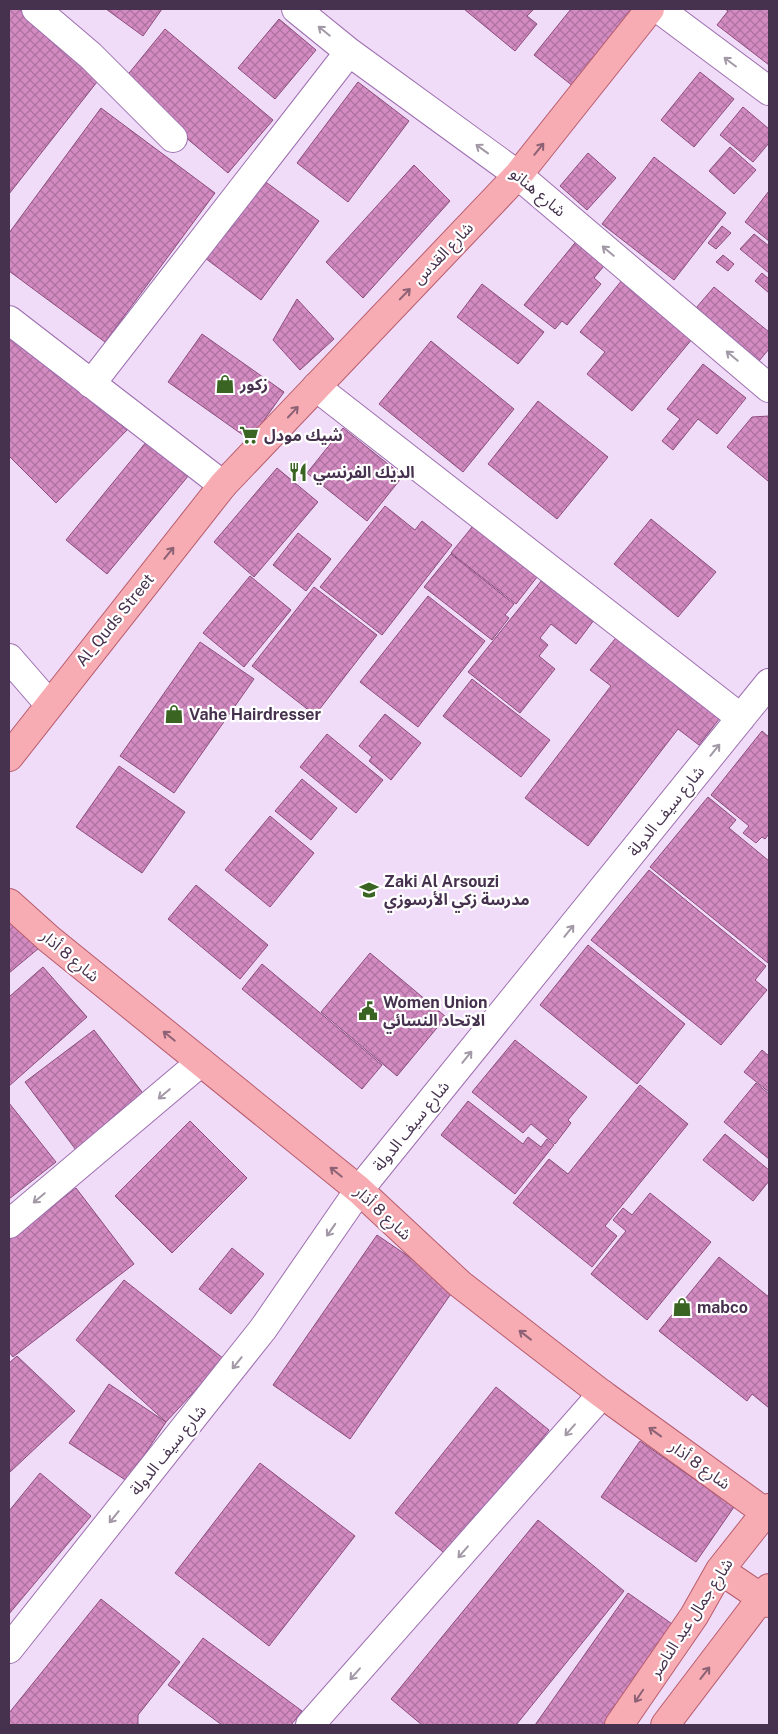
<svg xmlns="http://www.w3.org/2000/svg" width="778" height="1734" viewBox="0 0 778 1734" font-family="'Public Sans','Noto Sans Arabic',sans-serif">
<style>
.building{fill:url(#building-cross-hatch);stroke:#8c4d7d}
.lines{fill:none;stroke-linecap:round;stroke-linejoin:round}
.minor-casing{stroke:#9d6faf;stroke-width:30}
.major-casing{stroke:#b65c6d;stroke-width:30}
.minor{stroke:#fff;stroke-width:28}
.major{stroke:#f7abb2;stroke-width:28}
.oneway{stroke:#a298a6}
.oneway2{stroke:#8d6276}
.labels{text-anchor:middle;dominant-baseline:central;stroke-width:4.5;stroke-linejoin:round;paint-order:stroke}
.street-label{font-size:16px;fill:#46324e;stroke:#fff}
.poi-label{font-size:16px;font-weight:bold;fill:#46324e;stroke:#fff;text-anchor:start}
</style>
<defs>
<pattern id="building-cross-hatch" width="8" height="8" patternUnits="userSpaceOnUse" patternTransform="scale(1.25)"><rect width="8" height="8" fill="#d38bc1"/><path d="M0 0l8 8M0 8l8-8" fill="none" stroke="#ad729f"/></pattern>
</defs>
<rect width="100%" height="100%" fill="#f0dcf8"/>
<path class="building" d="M9 9H23L104 73 9 194Z
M106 9H162L143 36Z
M464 9H534L527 16 537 24 515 51Z
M571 9H635L574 87 534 55Z
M725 9H769V65L717 25 728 11Z
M279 19 316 50 275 99 238 68Z
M165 29 273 120 228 173 121 83Z
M700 72 734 99 694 147 661 120Z
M358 82 409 121 348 202 297 163Z
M743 107 769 129V143L753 162 720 135Z
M101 108 215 193 105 342 9 271V233Z
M730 147 756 170 734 194 709 171Z
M588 153 616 178 587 210 560 186Z
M654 157 726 213 674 280 602 224Z
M414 165 450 201 363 298 326 262Z
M263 180 319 221 261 300 205 258Z
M769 191V241L745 222Z
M722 226 731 233 716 249 708 243Z
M754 234 769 246V273L740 249Z
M579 238 608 261 594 278 601 284 567 325 562 321 555 329 524 305Z
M723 255 734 264 728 271 716 262Z
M762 273 769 279V293L755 281Z
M627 274 698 332 632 411 587 374 605 352 580 332Z
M482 284 544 332 518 364 457 317Z
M714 287 769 332V349L759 361 696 308Z
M297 299 334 339 300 370 273 340Z
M9 334 127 430 56 503 9 456Z
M202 334 284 392 250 440 168 382Z
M431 341 514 409 463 472 379 404Z
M703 364 746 398 717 434 698 419 673 450 662 441 680 419 667 409Z
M538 401 608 457 557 519 488 464Z
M769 416V480L768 481 727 447 752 417Z
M343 428 403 476 367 521 307 473Z
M147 441 189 475 107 574 66 540Z
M277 468 318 502 254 577 214 542Z
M385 506 415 530 422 521 452 545 382 635 320 587Z
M651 519 716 572 678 617 614 564Z
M477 521 541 572 516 604 451 553Z
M298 533 331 559 306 591 273 565Z
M451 554 514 604 505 615 509 618 492 640 424 587Z
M546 575 597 616 576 644 551 624 540 638 548 645 539 656 555 669 520 713 468 672Z
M250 576 291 610 244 667 203 633Z
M314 587 377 635 315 715 252 666Z
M428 596 485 641 418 727 360 682Z
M619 634 723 714 699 745 678 729 588 846 525 798 611 686 590 670Z
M200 642 254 679 174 793 120 756Z
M472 679 550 740 521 777 443 716Z
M385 714 421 743 391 780 369 761 372 757 359 746Z
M762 731 769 737V834L765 839 762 837 756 843 743 833 749 826 711 795Z
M327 734 383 780 356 813 300 767Z
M119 766 185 812 142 873 76 827Z
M302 779 337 808 311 840 275 811Z
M708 797 736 820 729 828 769 861 768 963 650 867Z
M270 816 314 853 270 907 225 870Z
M649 870 766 966 755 980 767 990 721 1045 591 940Z
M196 885 268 945 240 979 168 919Z
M9 916 45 943 9 973Z
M588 945 685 1024 637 1084 540 1005Z
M370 953 446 1017 397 1076 321 1012Z
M262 964 382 1065 362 1089 242 989Z
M43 967 87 1017 9 1086V997Z
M94 1030 149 1101 79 1154 25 1082Z
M515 1040 587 1097 568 1120 571 1123 555 1144 531 1124 523 1133 472 1092Z
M762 1050 769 1056V1092L744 1072Z
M756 1083 769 1094V1159L724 1122Z
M640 1085 688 1124 605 1226 617 1236 592 1267 513 1203 549 1159 568 1174Z
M468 1101 523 1144 528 1137 541 1147 547 1139 554 1145 515 1194 441 1135Z
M9 1103 56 1162 9 1199Z
M190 1121 247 1178 172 1253 115 1196Z
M725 1134 769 1170V1181L753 1201 703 1160Z
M76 1188 134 1264 13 1357 9 1352V1239Z
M650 1193 711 1242 647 1320 591 1274 626 1231 613 1220 623 1208 632 1215Z
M377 1235 455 1288 350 1439 273 1385Z
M232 1248 264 1274 231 1314 199 1289Z
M719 1257 769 1297V1408L752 1394 747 1401 659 1331Z
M124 1280 224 1359 166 1422 76 1340Z
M17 1356 75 1411 9 1473V1363Z
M109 1384 166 1422 127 1481 69 1443Z
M496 1387 549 1430 448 1556 395 1513Z
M640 1441 734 1507 696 1562 601 1497Z
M260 1463 355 1536 269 1646 175 1573Z
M40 1473 91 1516 9 1614V1511Z
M538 1520 624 1591 516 1725H422L391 1699Z
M628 1593 675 1626 605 1725H535Z
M101 1599 180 1662 138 1715V1725H9V1713Z
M203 1638 302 1711 291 1725H222L168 1685Z"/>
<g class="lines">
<g class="minor-casing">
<path id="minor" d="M36 9 91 56 173 138
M296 9 349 52 518 175 769 388
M659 9 769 91
M9 320 223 485
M91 384 349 52
M316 387 741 718
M9 658 49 704
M9 1224 201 1062
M9 1649 263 1329 359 1190 769 683
M310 1725 602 1394"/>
</g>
<g class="major-casing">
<path id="major" d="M9 757 223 485 518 175 650 9
M9 903 49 939 359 1190 460 1284 602 1394 769 1515
M720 1570 769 1603
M619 1725 694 1616 720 1570 769 1508
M665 1725 769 1588"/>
</g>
<use href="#minor" class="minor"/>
<use href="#major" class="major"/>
</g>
<defs><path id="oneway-shaft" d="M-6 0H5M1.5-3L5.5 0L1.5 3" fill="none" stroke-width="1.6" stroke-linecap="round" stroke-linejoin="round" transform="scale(1.25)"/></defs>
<g class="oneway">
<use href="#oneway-shaft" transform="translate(324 31) rotate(-141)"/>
<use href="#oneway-shaft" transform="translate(730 62) rotate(-143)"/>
<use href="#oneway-shaft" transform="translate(482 149) rotate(-144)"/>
<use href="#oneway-shaft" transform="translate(608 251) rotate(-140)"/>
<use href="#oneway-shaft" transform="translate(732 356) rotate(-140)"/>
<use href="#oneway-shaft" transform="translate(715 750) rotate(-51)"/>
<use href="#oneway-shaft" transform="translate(569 931) rotate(-51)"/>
<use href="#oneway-shaft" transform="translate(467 1057) rotate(-51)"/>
<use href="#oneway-shaft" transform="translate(164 1094) rotate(140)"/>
<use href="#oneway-shaft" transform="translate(39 1198) rotate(140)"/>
<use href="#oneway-shaft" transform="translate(331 1230) rotate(125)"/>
<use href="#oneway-shaft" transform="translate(237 1363) rotate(129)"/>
<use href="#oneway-shaft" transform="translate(570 1430) rotate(131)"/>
<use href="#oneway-shaft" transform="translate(114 1517) rotate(129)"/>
<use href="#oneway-shaft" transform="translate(463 1552) rotate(131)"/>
<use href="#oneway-shaft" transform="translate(355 1674) rotate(131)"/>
</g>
<g class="oneway2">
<use href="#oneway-shaft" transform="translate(539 149) rotate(-51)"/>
<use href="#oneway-shaft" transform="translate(405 294) rotate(-46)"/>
<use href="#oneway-shaft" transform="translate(293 412) rotate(-47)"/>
<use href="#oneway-shaft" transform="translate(169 553) rotate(-51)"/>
<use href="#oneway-shaft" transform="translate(169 1036) rotate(-141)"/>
<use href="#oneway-shaft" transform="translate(336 1172) rotate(-141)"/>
<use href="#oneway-shaft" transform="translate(525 1335) rotate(-142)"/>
<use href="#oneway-shaft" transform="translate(655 1432) rotate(-144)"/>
<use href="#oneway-shaft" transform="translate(705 1673) rotate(-52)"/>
<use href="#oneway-shaft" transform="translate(639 1696) rotate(124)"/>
</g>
<defs>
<g id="shop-bare" transform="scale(1.5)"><path d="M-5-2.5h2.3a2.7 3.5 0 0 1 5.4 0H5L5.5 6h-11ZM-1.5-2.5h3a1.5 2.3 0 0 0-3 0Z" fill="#396422" stroke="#fff" stroke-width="2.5" paint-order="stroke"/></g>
<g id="supermarket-bare" transform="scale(1.5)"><path d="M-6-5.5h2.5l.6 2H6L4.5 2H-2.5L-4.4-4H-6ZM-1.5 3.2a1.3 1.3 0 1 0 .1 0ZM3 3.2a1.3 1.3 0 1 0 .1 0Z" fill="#396422" stroke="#fff" stroke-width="2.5" paint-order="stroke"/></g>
<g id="restaurant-bare" transform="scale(1.5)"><path d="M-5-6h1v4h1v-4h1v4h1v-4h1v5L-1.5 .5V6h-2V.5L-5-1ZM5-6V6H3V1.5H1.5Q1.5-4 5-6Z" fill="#396422" stroke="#fff" stroke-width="2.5" paint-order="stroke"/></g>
<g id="school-bare" transform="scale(1.5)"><path d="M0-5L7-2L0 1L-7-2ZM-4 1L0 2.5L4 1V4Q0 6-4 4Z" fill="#396422" stroke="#fff" stroke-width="2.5" paint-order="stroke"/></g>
<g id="civic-bare" transform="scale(1.5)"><path d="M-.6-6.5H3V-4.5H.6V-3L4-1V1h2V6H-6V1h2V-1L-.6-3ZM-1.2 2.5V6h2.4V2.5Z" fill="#396422" stroke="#fff" stroke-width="2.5" paint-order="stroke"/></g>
</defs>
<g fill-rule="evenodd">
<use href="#shop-bare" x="225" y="384"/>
<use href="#supermarket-bare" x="249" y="435"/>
<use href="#restaurant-bare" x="298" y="472"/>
<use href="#shop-bare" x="174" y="714"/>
<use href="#school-bare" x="369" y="890"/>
<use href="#civic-bare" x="368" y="1011"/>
<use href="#shop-bare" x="682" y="1307"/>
</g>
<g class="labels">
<g class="street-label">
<text transform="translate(538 192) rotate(40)">شارع هنانو</text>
<text transform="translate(443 253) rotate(-46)">شارع القدس</text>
<text transform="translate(115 620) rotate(-51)">Al_Quds Street</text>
<text transform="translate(666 811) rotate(-51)">شارع سيف الدولة</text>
<text transform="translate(70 956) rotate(40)">شارع 8 أذار</text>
<text transform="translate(411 1126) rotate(-51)">شارع سيف الدولة</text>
<text transform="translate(383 1213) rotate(43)">شارع 8 أذار</text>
<text transform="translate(168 1450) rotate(-51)">شارع سيف الدولة</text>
<text transform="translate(700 1465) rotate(36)">شارع 8 أذار</text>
<text transform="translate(691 1618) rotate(-57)">شارع جمال عبد الناصر</text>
</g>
<g class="poi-label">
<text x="240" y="384">زكور</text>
<text x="264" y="435">شيك مودل</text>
<text x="313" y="472">الديك الفرنسي</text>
<text x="189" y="714">Vahe Hairdresser</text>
<text x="384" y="881">Zaki Al Arsouzi<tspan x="384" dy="18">مدرسة زكي الأرسوزي</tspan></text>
<text x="383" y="1002">Women Union<tspan x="383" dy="18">الاتحاد النسائي</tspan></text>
<text x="697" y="1307">mabco</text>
</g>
</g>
<rect width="778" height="1734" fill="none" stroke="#46324e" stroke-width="20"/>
</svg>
